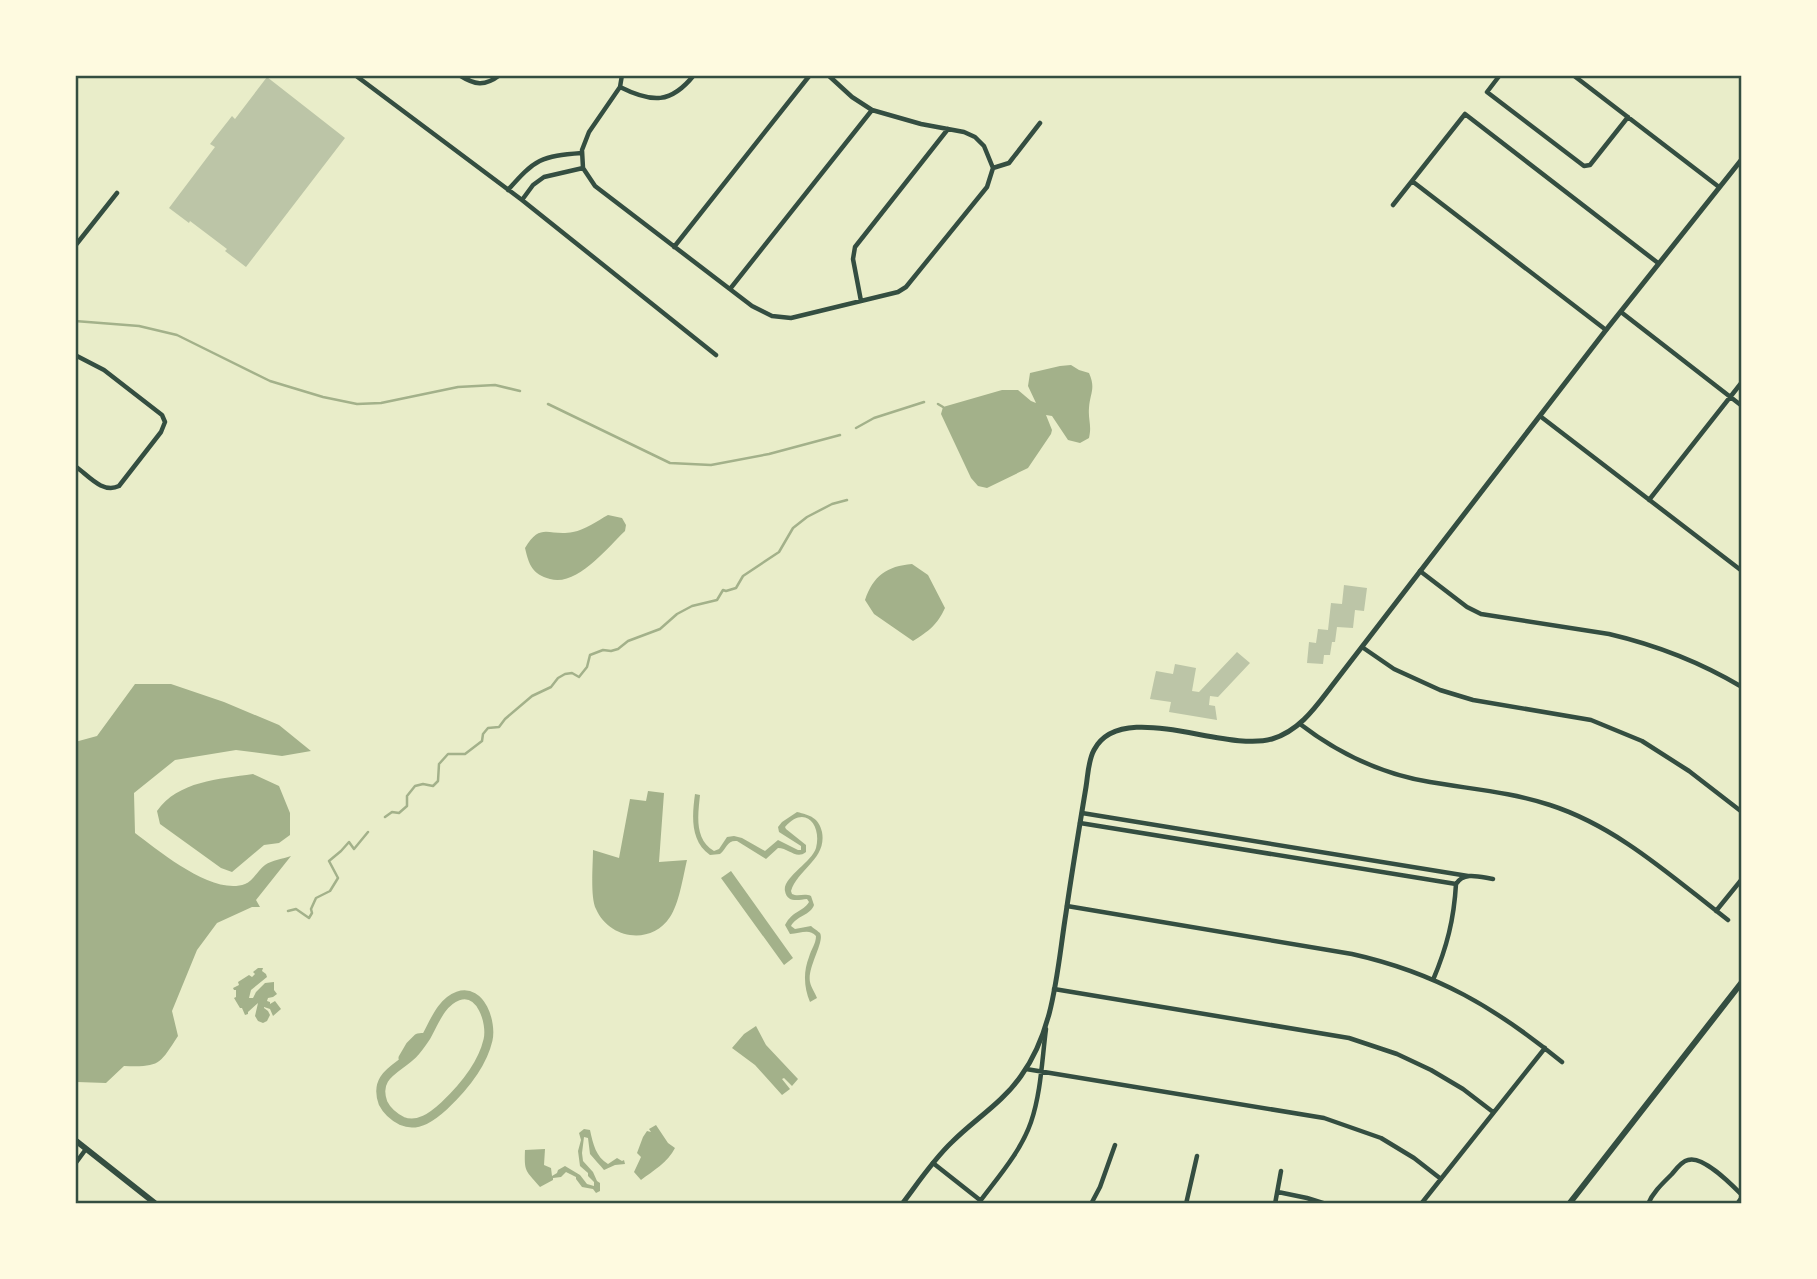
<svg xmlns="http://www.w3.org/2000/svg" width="1817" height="1279" viewBox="0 0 1817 1279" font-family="'IBM Plex Sans',sans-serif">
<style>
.water{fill:#a3b18a}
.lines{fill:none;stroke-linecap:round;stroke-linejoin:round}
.stream{stroke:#a3b18a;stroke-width:2.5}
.canal{stroke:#a3b18a;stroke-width:9}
.building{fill:#bcc5a7}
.minor{stroke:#344e41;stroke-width:4.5}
.tertiary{stroke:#344e41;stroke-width:5}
.secondary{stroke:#344e41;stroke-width:6}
.primary{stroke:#344e41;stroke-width:6}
.neatline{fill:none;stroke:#344e41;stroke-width:2.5}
</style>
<rect width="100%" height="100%" fill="#e9edc9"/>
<path class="water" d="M1071 365 1079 370 1089 373C1096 389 1090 393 1089 408 1088 420 1092 425 1089 438L1080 443 1068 440 1052 416 1046 415 1052 430 1051 434 1028 468 987 488 978 486 971 478 941 414 943 407 1002 390H1018L1031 401 1036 403 1028 386 1030 373 1060 366Z
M608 515 622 518 626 525 625 531C607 548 577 587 550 579 532 574 529 565 525 548 541 521 549 537 573 532 585 530 597 521 608 515Z
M912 564 928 575 945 608C937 625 929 631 913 641L874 614 865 600C873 576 887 566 912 564Z
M135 684H171L224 702 279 725 311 751 282 756 236 750 175 760 134 793 135 833C159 851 213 896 245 884 253 881 258 870 265 865 272 860 283 859 291 856L256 900 260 907H252L217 923 197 950 172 1011 178 1036C159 1065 160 1067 124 1066L106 1083 77 1082 75 1078V742L97 736Z
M253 774 279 786 290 813V835L279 843 264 845 232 872 221 868 160 824 157 811C178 781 219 779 253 774Z
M648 791 664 793 659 862 687 860C683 877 679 904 670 917 651 946 609 939 596 909 590 897 593 865 593 850L619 858 630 799 646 801Z
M695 794 700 795C698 815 694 839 714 851L719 849 727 837 734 836 742 838 765 851 778 840 798 850H801V846L779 832 778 827 782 822 797 812C810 815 819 818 822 832 827 859 798 869 791 891L792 894C798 897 804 893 811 896L814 905C811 915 796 916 791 926L795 929 811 926C812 927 819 932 820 933 825 942 807 967 810 982 811 987 815 993 817 998L810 1002C804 988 803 972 809 957 811 949 816 944 816 936 809 928 800 934 790 934L785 925C793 910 803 912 809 902L807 899C798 900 787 903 785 891 782 878 812 862 816 848 822 825 805 804 785 827L786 829 806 845V852C796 860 789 848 778 848L766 859 737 841C727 840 727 848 720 854L710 855C690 841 692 816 695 794Z
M731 871 793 958 784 965 721 878Z
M258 968H263L262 971 266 974 267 977 251 990 249 998H253L256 992 265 983 274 982V990L277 994 273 997 268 998 267 1001 270 1002V1004L275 1001 281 1009 273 1016 270 1009 264 1007V1008L268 1011 270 1015 267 1021 263 1023 258 1021 255 1016 258 1003 248 1012V1014L245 1015 242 1008H240L234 998 236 997V990H234L233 988 239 985 238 982 249 975 252 977 255 974 253 972Z
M756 1026 766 1045 798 1079 792 1086 784 1078 782 1079 790 1089 782 1095 755 1065 732 1048 744 1034Z
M656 1125 668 1143 675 1148C668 1162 653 1171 641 1180L634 1172 641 1157 637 1153 643 1137 647 1131 651 1132 649 1129Z
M584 1129 590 1130C593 1144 596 1157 608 1164L617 1158 622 1161 624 1160 625 1164 615 1165 604 1170C600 1165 595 1160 590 1154L588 1138 584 1137 582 1153 583 1161 593 1172 597 1181 600 1183V1191L596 1193 593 1189 582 1187 576 1179V1177L566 1172 561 1177 553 1178V1180L540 1187C526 1170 524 1173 525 1150L545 1149 544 1165 551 1168 552 1176 557 1173 558 1170 565 1166 580 1175 587 1184 594 1186V1182L588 1176V1173L580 1166 578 1151 581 1140 579 1133Z"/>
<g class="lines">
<path class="stream" d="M75 321 139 326 177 335 270 381 323 397 357 404 381 403 458 387 495 385 520 391
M548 404 670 463 711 465 769 454 840 435
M938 404 943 407
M856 428 874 418 924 402
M385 817 392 812 399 813 407 806V796L415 786 423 784 433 786 438 781 439 764 448 754H465L482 741 483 734 488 728 499 727 505 719 532 696 551 687 558 678 565 674 572 673 579 677 587 667 590 655 603 650 611 651 618 649 628 641 660 629 677 614 692 606 717 600 723 590 726 591 736 588 743 576 779 552 793 528 807 517 832 504 847 500
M288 911 296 909 309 918 312 913 311 909 316 898 330 891 338 878 329 861 341 851 349 842 354 849 368 832"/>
<path class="canal" d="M404 1061 403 1058 410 1046 418 1038 426 1037C434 1023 441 1002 458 996 481 988 492 1023 488 1040 482 1066 463 1088 444 1106 433 1116 418 1128 402 1121 394 1117 387 1111 383 1103 373 1075 398 1069 413 1054 418 1049 422 1043 426 1037"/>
</g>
<path class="building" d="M267 77 345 138 246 267 225 251 227 249 190 221 189 223 169 208 215 147 210 144 232 116 235 119Z
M1344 585 1367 588 1364 611 1355 610 1353 628 1337 627 1335 642H1332L1330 655H1324L1323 664 1307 663 1309 642 1316 643 1318 629 1328 630 1331 603 1342 604Z
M1237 652 1250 663 1218 697 1210 696 1209 705 1215 706 1217 720 1169 712 1171 702 1150 699 1156 671 1173 674 1175 664 1196 668 1192 691 1199 692Z"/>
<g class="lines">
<path class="minor" d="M355 75 522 200 716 355
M459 75C475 85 484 87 500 75
M622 75 620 87 589 132 582 150 583 168 595 186 752 306 772 316 791 318 898 292 906 287 987 187 993 168 984 146 975 137 964 132 921 124 872 110 852 97 828 75
M1500 75 1487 92 1584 166 1590 165 1628 117
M1573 75 1719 187
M620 87C652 103 671 104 694 75
M993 168 1009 163 1040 123
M1412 181 1606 330
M508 190C535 159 541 156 582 153
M522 200 533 185 544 177 583 168
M1393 205 1465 114 1658 263
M75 246 117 193
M674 247 810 75
M730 289 872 110
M861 301 853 259 855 247 948 129
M1621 312 1742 406
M75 355 104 370 162 415 165 422 161 432 119 486C102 494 88 475 75 466
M1540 416 1742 571
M1649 500 1742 382
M1420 571 1467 607 1481 614 1609 634C1656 645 1700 662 1742 687
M1362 647 1394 669 1440 690 1473 700 1591 720 1642 741 1689 771 1742 812
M1300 724C1339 754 1381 774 1430 782 1470 789 1511 792 1550 805 1618 827 1672 877 1728 920
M1082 813 1468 876
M1080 823 1456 884
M1456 884C1464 871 1480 877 1493 879
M1067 906 1352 954C1437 973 1496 1008 1562 1062
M1716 911 1742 879
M1433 980C1447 947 1454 919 1456 884
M1054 989 1349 1038 1397 1054 1431 1070 1463 1089 1493 1112
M1026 1069 1324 1118 1381 1138 1414 1158 1441 1179
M933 1163 985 1204
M75 1164 86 1149
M1278 1192 1307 1198 1326 1204
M981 1200C999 1176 1021 1151 1031 1122 1041 1093 1042 1059 1046 1029
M1091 1204 1100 1187 1115 1145
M1186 1204 1197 1156
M1275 1204 1281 1171
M1421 1204 1545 1048
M1648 1204C1653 1192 1663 1183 1672 1174 1676 1169 1682 1161 1688 1160 1703 1155 1732 1185 1742 1195
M1737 1204 1742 1197"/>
<path class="tertiary" d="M902 1204C918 1183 933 1160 952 1142 975 1119 1002 1103 1021 1076 1055 1029 1057 969 1066 913 1072 871 1079 829 1086 787 1088 775 1088 761 1094 750 1121 698 1224 753 1272 739 1299 731 1315 708 1331 687L1606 330 1742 159"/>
<path class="secondary" d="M75 1140 156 1204"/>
<path class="primary" d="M1569 1204 1742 982"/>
</g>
<rect width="1817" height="1279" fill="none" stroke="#fefae0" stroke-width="154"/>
<rect x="77" y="77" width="1663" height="1125" class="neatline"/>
</svg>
